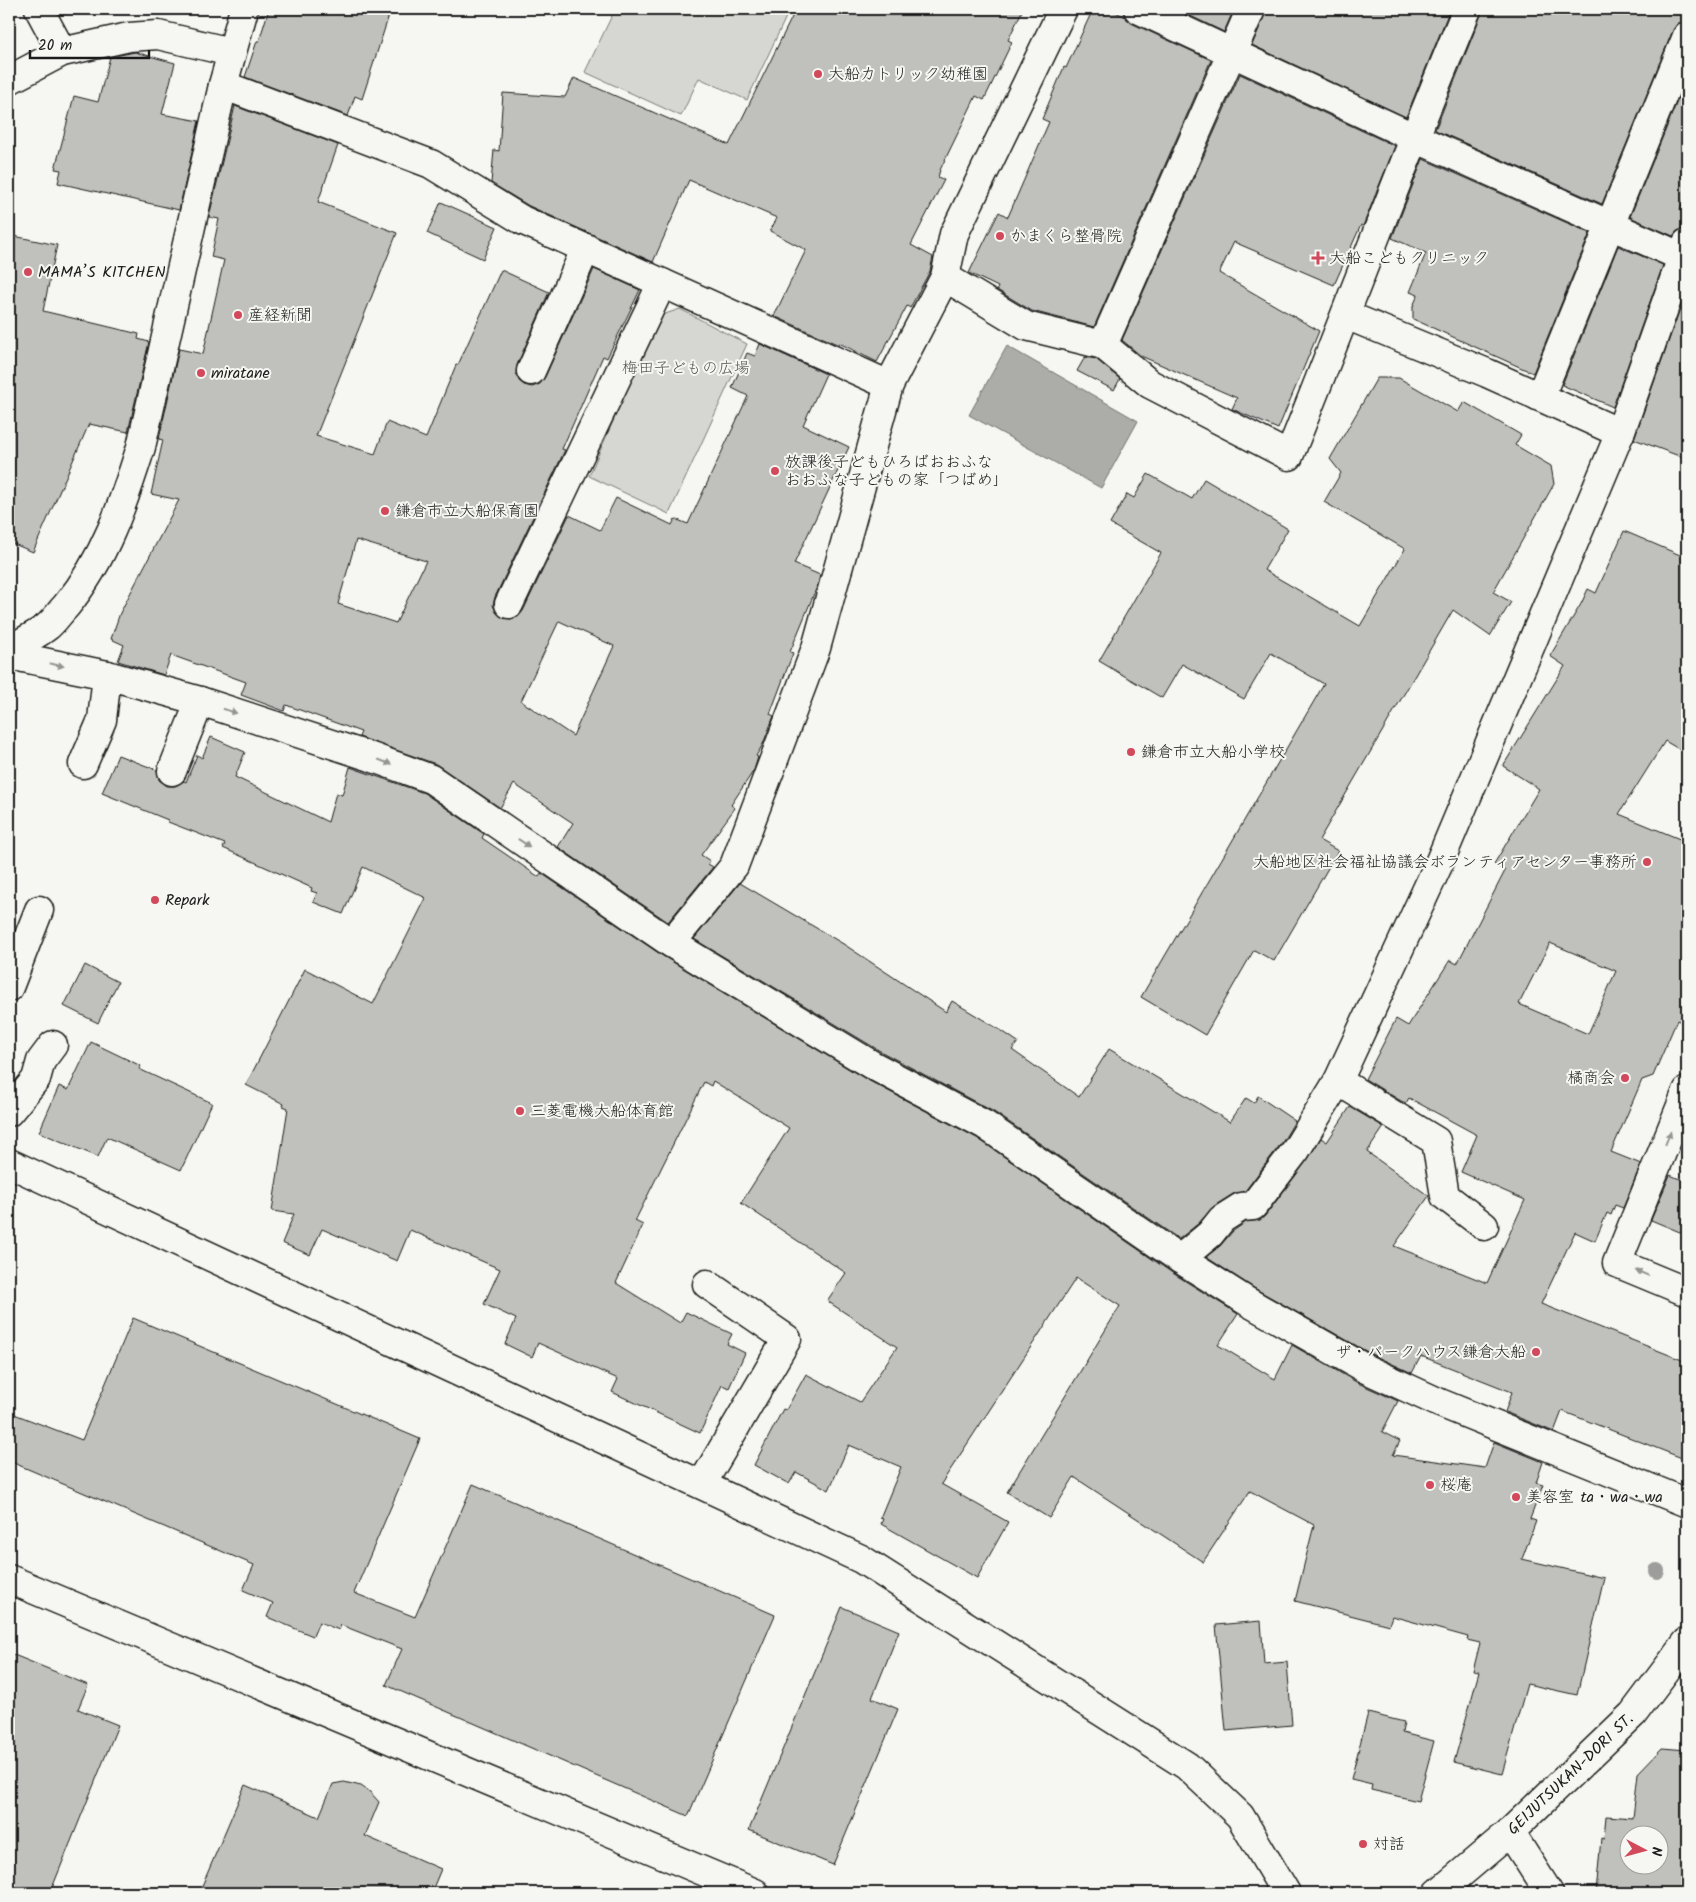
<svg xmlns="http://www.w3.org/2000/svg" width="1696" height="1902" viewBox="0 0 1696 1902" font-family="Kalam,'Klee One',sans-serif">
<style>
.green{fill:#d6d6d2;stroke:#797977}
.water{fill:#acaca9;stroke:#727271}
.building{fill:#c0c0bd;stroke:#1c1c1c;fill-rule:evenodd}
.lines{fill:none;stroke-linecap:round;stroke-linejoin:round}
.minor-casing{stroke:#1c1c1c;stroke-width:31}
.minor{stroke:#f6f6f2;stroke-width:28}
.tree{fill:#9d9d9b}
.oneway{fill:#949492}
.poi-dot{fill:#d1495b;stroke:#f6f6f2;stroke-width:2}
.labels{text-anchor:middle;dominant-baseline:central;stroke-width:4;stroke-linejoin:round;paint-order:stroke}
.poi-label{font-size:16px;fill:#1c1c1c;stroke:#f6f6f2;text-anchor:start}
.park-label{font-size:16px;fill:#545453;stroke:#f6f6f2}
.street-label{font-size:16px;fill:#1c1c1c;stroke:#f6f6f2}
</style>
<rect width="100%" height="100%" fill="#f6f6f2"/>
<filter id="ink" filterUnits="userSpaceOnUse"><feTurbulence type="fractalNoise" baseFrequency=".02" numOctaves="2"/><feDisplacementMap in="SourceGraphic" scale="10" xChannelSelector="R" yChannelSelector="G"/><feConvolveMatrix kernelMatrix="1 2 1 2 8 2 1 2 1" color-interpolation-filters="sRGB"/></filter>
<g filter="url(#ink)">
<path class="green" d="M615 9H773L787 15 747 100 699 78 681 116 585 72Z
M680 309 747 344 669 514 589 476 659 316Z"/>
<path class="water" d="M1007 346 1138 421 1101 488 969 415Z"/>
<path class="building" d="M269 9H391L362 99 355 96 348 116 245 77 257 41H259Z
M796 9H1023L1008 40 1012 42 984 100 976 96 940 170 938 177 944 180 911 245 933 257 930 271 910 308 907 306 877 362 839 343V345L774 316 806 250 770 231 777 218 689 180 653 262 529 206 491 183 494 150 499 151 503 93 565 97 574 78 729 145Z
M1093 9H1109L1124 16 1131 23 1211 60 1094 327 1032 311 997 290 998 287 969 273 999 212 1008 217 1049 122 1042 119 1064 67 1066 68Z
M1179 9H1234L1224 32 1178 10Z
M1266 9H1450L1406 117 1252 45 1265 15Z
M1482 9H1687V21L1678 23 1673 30 1602 204 1435 130 1481 15Z
M135 52 175 63 162 114 199 121 179 210 58 183 61 170 55 169 74 96 98 102 110 57Z
M1240 74 1395 146 1363 226 1361 225 1334 285 1234 242 1219 273 1319 331 1278 429 1232 409 1237 398 1141 356 1122 340Z
M1687 77V193L1680 210 1687 213V228L1677 231 1673 236 1630 217Z
M235 106 338 145 318 202 397 233 316 436 375 454 387 422 426 438 456 365H458L501 270 549 292 517 365 516 373 519 381 524 385 532 387 540 384 545 377 594 269 640 290 607 358 603 356 562 449 565 450 495 597 493 605 496 612 503 618 511 619 518 617 523 611 569 515 600 530 616 498 672 525 675 519 688 524 748 396 732 388 747 353 755 356 760 344 826 374 803 425 849 447 794 564 820 575 818 584 790 652 793 653 770 714 774 716 763 744 756 756 758 757 754 770 731 805 735 808 701 855 710 861 708 864 713 867 668 922 558 847 573 823 514 784 500 808 436 764 359 737 361 732 286 705 284 711 241 695 246 682 171 655 164 675 118 661 124 645 111 639 120 613 179 500 151 494 163 440 159 439 179 349 203 354 224 260 211 257 219 219 209 217ZM356 540 426 561 396 623 338 604ZM559 621 614 646 573 736 521 701Z
M1423 159 1590 233 1533 373 1413 319V306L1418 295 1410 292 1426 253 1392 238Z
M441 202 497 227 483 259 427 233Z
M9 235 57 245 43 311 139 334 138 339 149 342 128 432 89 424 33 552 9 542Z
M1618 246 1663 265 1613 407 1562 385Z
M1687 289V459L1634 439Z
M1085 357 1096 359 1120 379 1114 390 1077 371Z
M1377 378H1399L1458 412 1464 402 1521 435 1515 445 1551 466 1554 484 1493 592 1511 602 1490 636 1453 610 1319 840 1338 851 1274 961 1254 950 1205 1035 1141 997 1324 684 1271 653 1244 699 1182 664 1162 698 1099 661 1161 553 1110 524 1127 494 1134 498 1148 474 1192 499 1204 479 1288 529 1264 570 1360 626 1405 549 1324 502 1341 473 1330 459Z
M1624 531 1687 558V754L1665 741 1619 814 1687 842V1025L1677 1020 1653 1076 1642 1080 1611 1152 1641 1164 1623 1208 1615 1205 1611 1215 1607 1213 1595 1241 1575 1232 1541 1304 1687 1362V1460L1562 1411 1554 1432 1505 1412 1512 1392 1421 1356 1412 1373 1373 1355 1254 1288 1206 1257 1220 1246 1233 1231 1246 1222 1260 1220 1265 1216 1308 1159 1321 1138 1327 1142 1350 1107 1384 1127 1367 1152 1429 1196 1394 1246 1487 1283 1525 1200 1461 1172 1477 1135 1409 1098 1406 1103 1401 1101 1365 1079 1396 1019 1408 1026 1450 960 1457 964 1505 871 1494 864 1539 789 1503 766 1565 666 1550 656 1581 604 1588 589 1596 593ZM1550 943 1616 971 1588 1034 1519 1004Z
M211 737 245 752 235 777 328 822 336 793 342 795 350 767 424 793 484 834 482 838 539 877 541 873 663 956 864 1078 977 1138 1171 1272 1238 1314 1218 1345 1275 1379 1292 1345 1358 1383 1398 1401 1382 1432 1400 1441 1393 1455 1485 1468 1494 1442 1543 1462 1536 1483 1543 1485 1530 1519 1536 1521 1522 1559 1604 1578 1577 1695 1527 1684 1502 1774 1454 1762 1479 1672 1473 1671 1480 1643 1467 1640 1468 1637 1392 1616 1389 1625 1295 1601 1314 1525 1250 1491 1203 1562 1074 1477 1049 1518 1007 1492 1120 1306 1076 1278 941 1484 1008 1522 977 1578 881 1524 883 1519 880 1518 901 1467 849 1445 829 1490 796 1472 789 1484 754 1465 783 1409 786 1410 806 1374 860 1402 897 1347 827 1301 846 1273 741 1203 789 1128 713 1081 711 1086 704 1082 635 1221 643 1225 616 1283 680 1323 686 1312 732 1334 727 1344 745 1353 729 1388 722 1385 700 1433 612 1392 618 1379 538 1343 532 1357 505 1344 516 1319 484 1304 500 1269 410 1230 397 1261 322 1229 310 1255 282 1243 294 1214 272 1211 288 1108 283 1106 284 1104 246 1085 305 969 373 1004 426 898 363 867 343 914 313 902 317 893 311 891 312 888 223 848 225 844 168 822V820L102 793 118 755 157 770 159 780 167 786H175L184 781 186 782 197 755 202 758Z
M740 883 845 945 946 1012 952 1001 1002 1031 1018 1042 1012 1050 1079 1097 1109 1049 1230 1122 1246 1098 1254 1103 1258 1096 1295 1121 1283 1141 1245 1191 1233 1194 1214 1206 1199 1223 1179 1239 994 1112 880 1051 694 939Z
M85 965 118 982 98 1023 64 1006Z
M91 1042 141 1066 139 1069 212 1103 181 1170 107 1137 98 1157 39 1132 59 1086 68 1090Z
M1670 1175 1687 1182V1235L1651 1220Z
M133 1318 420 1439 354 1593 415 1617 473 1484 775 1615 688 1816 386 1685 402 1649 341 1625 339 1630 319 1622 313 1636 267 1617 273 1603 243 1590 254 1565 9 1461V1412L82 1440Z
M842 1607 899 1631 872 1698 898 1709 833 1865 749 1830Z
M1261 1621 1264 1664 1287 1662 1292 1725 1226 1731 1216 1625Z
M9 1653 88 1685 78 1709 118 1725 50 1893H9Z
M1368 1713 1404 1722 1402 1733 1434 1741 1418 1801 1371 1790 1372 1784 1351 1779Z
M1662 1748 1687 1750V1893H1596L1601 1838 1604 1839 1606 1816 1633 1818 1638 1773ZM1628 1834H1658V1864H1628Z
M344 1782 361 1786 370 1792 379 1802 365 1836 441 1869 431 1893H199L245 1785 319 1817 333 1784Z"/>
<g class="lines">
<g class="minor-casing">
<g id="minor">
<path d="M39 9 62 52"/>
<path d="M1138 9 1413 137 1682 257"/>
<path d="M9 80 62 52 129 37 158 35 231 52"/>
<path d="M223 85 431 164 522 220 889 385"/>
<path d="M945 277 954 234 1063 9"/>
<path d="M1346 315 1487 373 1620 433"/>
<path d="M1103 345 1251 9"/>
<path d="M531 371 586 248"/>
<path d="M1540 397 1687 36"/>
<path d="M509 604 662 283"/>
<path d="M9 650C21 642 37 635 48 626 55 620 60 612 66 606 105 559 123 504 141 447L223 85 244 9"/>
<path d="M9 655 107 675 200 701 371 757 431 779 671 943 872 1065 985 1125 1180 1259 1248 1302 1366 1369 1440 1403 1687 1503"/>
<path d="M83 764 102 720 107 675"/>
<path d="M172 771 200 701"/>
<path d="M671 943 734 866 816 648 889 385 945 277 1026 326 1103 345 1150 384 1289 456C1349 307 1405 157 1467 9"/>
<path d="M9 987 39 910"/>
<path d="M1338 1081 1436 1141 1445 1196 1484 1226"/>
<path d="M1687 1091 1617 1263 1687 1292"/>
<path d="M9 1112 36 1079 41 1061 53 1045"/>
<path d="M9 1163 861 1559 1187 1766 1240 1816 1286 1893"/>
<path d="M1180 1259 1210 1234 1222 1219 1241 1207 1253 1206 1296 1150 1338 1081 1440 861 1620 433 1687 243"/>
<path d="M702 1484 787 1339 707 1284"/>
<path d="M9 1579 755 1893"/>
<path d="M1510 1832 1549 1893"/>
<path id="s1" d="M1438 1893 1510 1832 1633 1714 1687 1642"/>
</g>
</g>
<use href="#minor" class="minor"/>
</g>
<circle class="tree" cx="1657" cy="1571" r="8"/>
<defs><path id="oneway-solid" d="M-6-.8H1V-3.2L6.5 0L1 3.2V.8H-6Z" transform="scale(1.25)"/></defs>
<g class="oneway">
<use href="#oneway-solid" transform="translate(57 665) rotate(11)"/>
<use href="#oneway-solid" transform="translate(230 711) rotate(18)"/>
<use href="#oneway-solid" transform="translate(385 762) rotate(21)"/>
<use href="#oneway-solid" transform="translate(524 843) rotate(34)"/>
<use href="#oneway-solid" transform="translate(1668 1138) rotate(-68)"/>
<use href="#oneway-solid" transform="translate(1642 1273) rotate(-158)"/>
</g>
</g>
<g class="poi-dot">
<circle cx="818" cy="74" r="5"/>
<circle cx="1000" cy="236" r="5"/>
<path d="M1315.5 250.5h5v5h5v5h-5v5h-5v-5h-5v-5h5z"/>
<circle cx="28" cy="272" r="5"/>
<circle cx="238" cy="315" r="5"/>
<circle cx="201" cy="373" r="5"/>
<circle cx="775" cy="471" r="5"/>
<circle cx="385" cy="511" r="5"/>
<circle cx="1131" cy="752" r="5"/>
<circle cx="1647" cy="862" r="5"/>
<circle cx="155" cy="900" r="5"/>
<circle cx="1625" cy="1078" r="5"/>
<circle cx="520" cy="1111" r="5"/>
<circle cx="1536" cy="1352" r="5"/>
<circle cx="1430" cy="1485" r="5"/>
<circle cx="1516" cy="1497" r="5"/>
<circle cx="1363" cy="1844" r="5"/>
</g>
<g class="labels">
<g class="poi-label">
<text x="828" y="74">大船カトリック幼稚園</text>
<text x="1010" y="236">かまくら整骨院</text>
<text x="1329" y="258">大船こどもクリニック</text>
<text x="38" y="272">MAMA’S KITCHEN</text>
<text x="248" y="315">産経新聞</text>
<text x="211" y="373">miratane</text>
<text x="785" y="462">放課後子どもひろばおおふな<tspan x="785" dy="18">おおふな子どもの家「つばめ」</tspan></text>
<text x="395" y="511">鎌倉市立大船保育園</text>
<text x="1141" y="752">鎌倉市立大船小学校</text>
<text x="1637" y="862" text-anchor="end">大船地区社会福祉協議会ボランティアセンター事務所</text>
<text x="165" y="900">Repark</text>
<text x="1615" y="1078" text-anchor="end">橘商会</text>
<text x="530" y="1111">三菱電機大船体育館</text>
<text x="1526" y="1352" text-anchor="end">ザ・パークハウス鎌倉大船</text>
<text x="1440" y="1485">桜庵</text>
<text x="1526" y="1497">美容室 ta・wa・wa</text>
<text x="1373" y="1844">対話</text>
</g>
<g class="park-label">
<text x="686" y="368">梅田子どもの広場</text>
</g>
<g class="street-label">
<text stroke="none"><textPath href="#s1" startOffset="178">GEIJUTSUKAN-DORI ST.</textPath></text>
</g>
</g>
<rect width="1696" height="1902" fill="none" stroke="#f6f6f2" stroke-width="30"/>
<rect x="15" y="15" width="1666" height="1872" fill="none" stroke="#1c1c1c" stroke-width="2" filter="url(#ink)"/>
<g transform="translate(1644 1850) rotate(96)"><circle r="24" fill="#f6f6f2" stroke="#9f9f9c"/>
<path d="M0-4L9 19L0 12L-9 19Z" fill="#d1495b"/>
<text y="-8" font-size="14" font-weight="bold" text-anchor="middle" fill="#1c1c1c">N</text>
</g>
<path d="M30 50v8h119v-8" fill="none" stroke="#1c1c1c" stroke-width="2.5"/>
<text x="38" y="50" font-size="15" fill="#1c1c1c" stroke="#f6f6f2" stroke-width="4" paint-order="stroke">20 m</text>
</svg>
